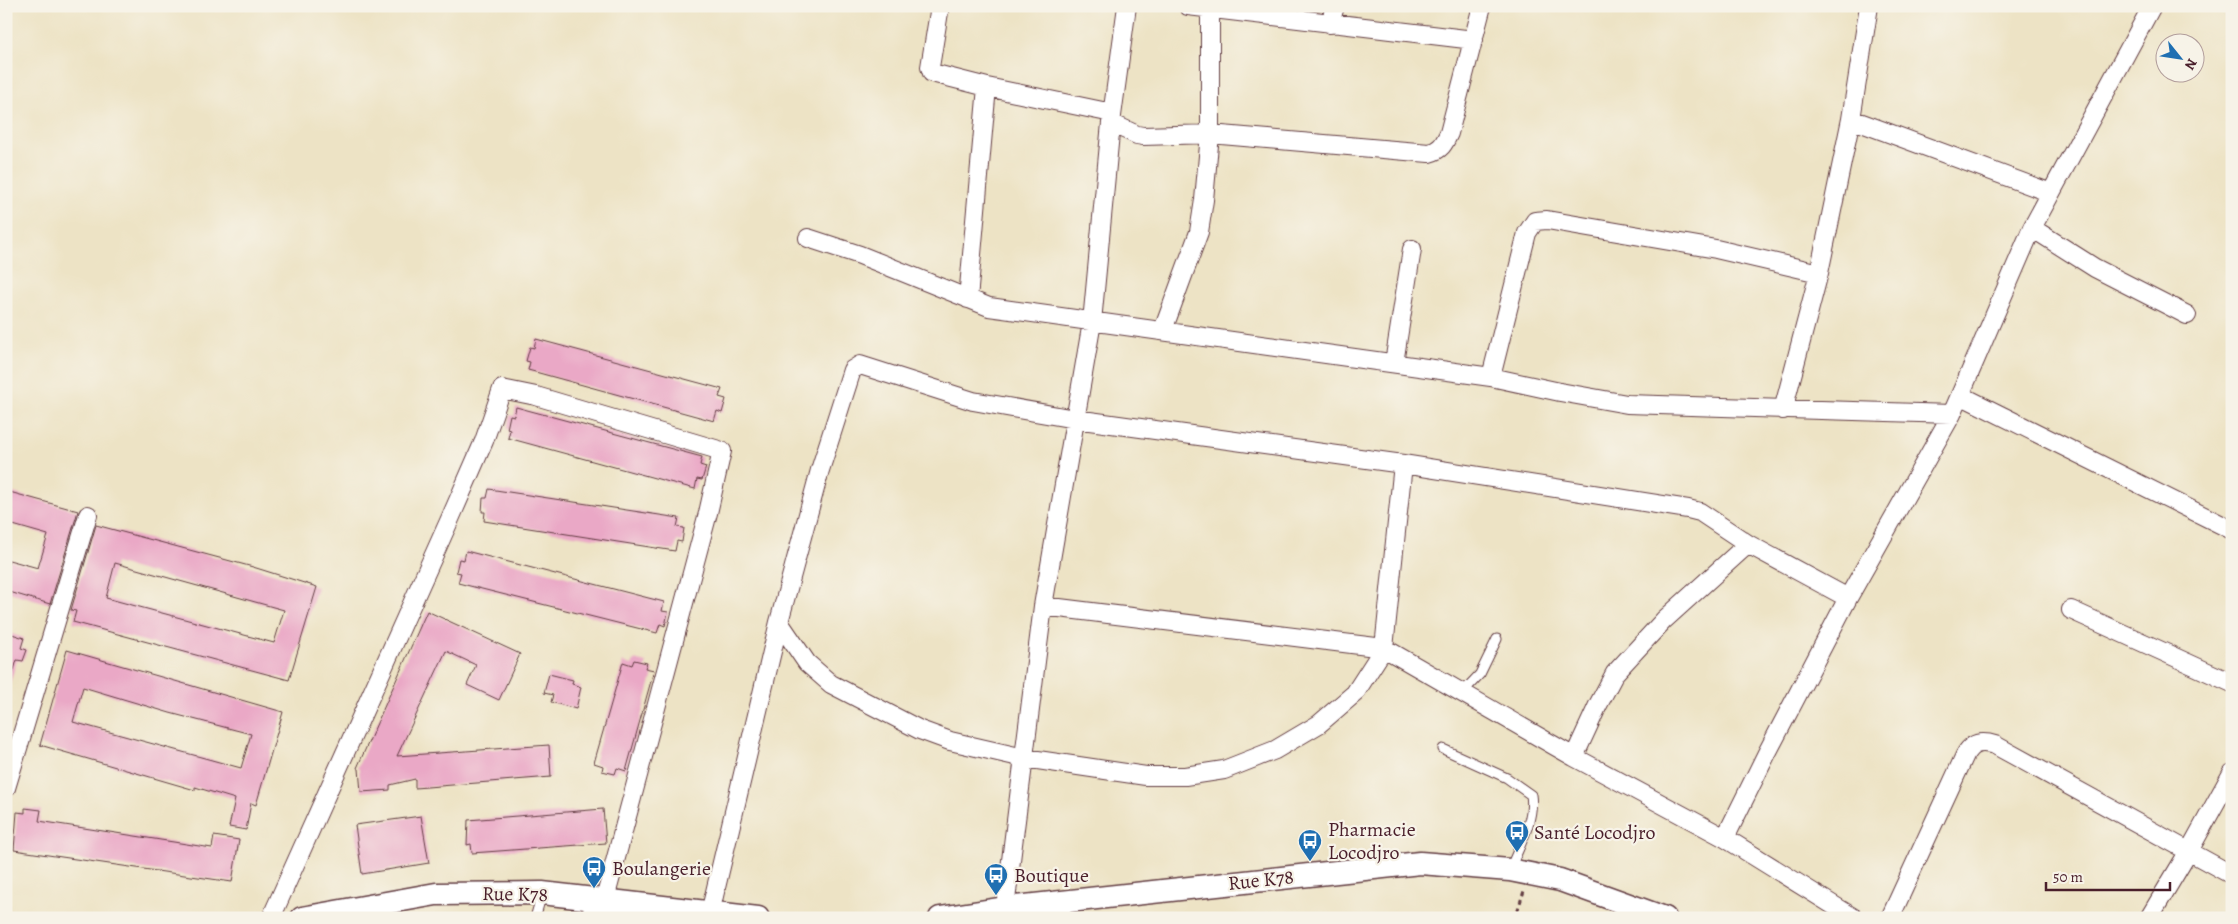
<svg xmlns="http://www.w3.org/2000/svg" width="2238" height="924" viewBox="0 0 2238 924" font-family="Alegreya,serif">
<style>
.building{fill:#eaa8c6;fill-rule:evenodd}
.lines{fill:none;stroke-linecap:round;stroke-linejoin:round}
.service-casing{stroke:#623c42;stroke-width:11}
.minor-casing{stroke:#623c42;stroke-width:20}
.tertiary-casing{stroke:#623c42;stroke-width:25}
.path{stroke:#623c42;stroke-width:3;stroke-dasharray:4 4;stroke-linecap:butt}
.service{stroke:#fff;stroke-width:9}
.minor{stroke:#fff;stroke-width:18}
.tertiary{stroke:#fff;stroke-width:22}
.labels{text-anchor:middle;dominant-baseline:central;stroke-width:4.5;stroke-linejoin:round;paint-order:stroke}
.poi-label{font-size:20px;fill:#4a1f2b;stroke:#f7f3e8;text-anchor:start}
.street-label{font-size:20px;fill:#4a1f2b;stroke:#f7f3e8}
</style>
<rect width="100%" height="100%" fill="#f7f3e8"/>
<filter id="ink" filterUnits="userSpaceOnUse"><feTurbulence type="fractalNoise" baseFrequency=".02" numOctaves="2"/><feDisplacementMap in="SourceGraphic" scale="10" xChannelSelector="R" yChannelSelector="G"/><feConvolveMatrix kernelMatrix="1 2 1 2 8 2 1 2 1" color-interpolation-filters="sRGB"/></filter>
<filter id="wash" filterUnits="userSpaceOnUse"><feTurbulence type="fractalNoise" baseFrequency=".0096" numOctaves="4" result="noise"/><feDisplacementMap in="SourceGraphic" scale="20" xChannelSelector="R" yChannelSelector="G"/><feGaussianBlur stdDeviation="1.12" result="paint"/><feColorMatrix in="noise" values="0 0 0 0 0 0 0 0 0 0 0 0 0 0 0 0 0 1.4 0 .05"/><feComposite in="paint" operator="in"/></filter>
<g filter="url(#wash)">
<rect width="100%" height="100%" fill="#ede3c5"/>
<g id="blocks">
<path class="building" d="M536 339 722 389 719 397 726 399 722 413 717 411 714 421 528 370 530 362 526 361 530 347 534 348Z
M516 407 702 457 700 465 706 467 702 480 697 479 695 489 508 438 510 430 507 429 510 415 514 416Z
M489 489 679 518 677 527 684 528 682 542 677 541 675 551 484 521 485 512H482L483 498H487Z
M6 491 78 511 50 604 6 591V570L9 560 38 568 48 535 6 523Z
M96 525 253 567 317 587 289 680 73 622 76 611 71 610ZM115 563 284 610 274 643 106 598Z
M466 551 664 602 662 611 668 612 665 626 660 624 657 633 458 583 461 573 456 572 459 559 464 560Z
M427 611 520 654 499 700 467 685 476 665 446 651 397 756 549 745 551 777 415 788V779L390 785V790L361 792 359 769 357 768Z
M6 632 24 638 21 648 27 650 23 661 17 660 9 686 6 685Z
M67 650 283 712 256 805 251 803 246 830 229 827 235 799 195 787V790L40 745ZM83 687 170 713 251 734 241 768 73 722Z
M634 660 647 663 645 668 654 670 626 771 617 768 615 774 602 771 603 766 594 763 623 662 632 665Z
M549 674 573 680 572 684 581 687 576 709 551 702 553 695 544 693Z
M25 808 41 810 39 821 212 848 214 836 239 840 232 882 14 850 17 812 25 813Z
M603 809 606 843 472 853 471 844 467 845 468 820Z
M421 816 429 863 362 874 355 825Z"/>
</g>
</g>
<g filter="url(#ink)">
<use href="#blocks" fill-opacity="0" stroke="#623c42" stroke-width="1"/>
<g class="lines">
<g class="service-casing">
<path id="service" d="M1462 693 1480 674 1497 639
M1443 749 1507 778 1531 795C1535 819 1519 847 1510 869
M535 918 542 894"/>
</g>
<g class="minor-casing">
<path id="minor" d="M940 6 930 67 932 73 987 87 1112 113
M1188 6 1474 40
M1330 24 1335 6
M1851 119 2051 193
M1111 123 1137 135 1143 136 1210 134 1429 153C1441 150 1444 144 1449 133L1482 6
M2032 228 2095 268 2187 315
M808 238 860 255 989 307 1491 377 1560 392 1627 404 1952 414
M968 299 987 87
M1163 330 1199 232 1204 200 1210 134V8
M1394 363 1412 249
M1491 377 1527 233 1535 221 1547 220 1716 249 1819 273
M1960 395 2232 530
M1783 410 1819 273 1851 119 1869 6
M1043 606 1384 648 1574 757 1725 838 1854 918
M2071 610 2232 683
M779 622 807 663 831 684 920 730 950 741 1024 758 1146 776H1185L1224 770 1275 750 1319 724 1355 693 1384 648 1403 464
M1574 757 1598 705 1615 673 1664 620 1748 544
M6 788 88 515
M1725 838 1767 753 1848 598 1952 414 2032 228 2152 6
M1005 908 1043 606 1092 322 1111 123 1127 6
M710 913 779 622 820 470 852 370 860 365 973 401 1075 419 1403 464 1688 509 1700 512 1748 544 1848 598
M271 918 450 519 484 441 502 389 536 396 722 451 708 513 605 899
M591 918 595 898
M1890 918 1965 755C1972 742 1982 741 1995 745L2232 875
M2149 918 2189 851 2232 773"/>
</g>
<g class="tertiary-casing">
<path id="tertiary" d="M302 918 436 894 542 893 758 918
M940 918 1005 908 1420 863 1510 870 1560 880 1665 918"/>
</g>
<path class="path" d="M1515 918 1524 891"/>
<use href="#service" class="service"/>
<use href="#minor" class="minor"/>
<use href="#tertiary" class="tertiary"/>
</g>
</g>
<defs>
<g id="bus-pin" transform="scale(1.25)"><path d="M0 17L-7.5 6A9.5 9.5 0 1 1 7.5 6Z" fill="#1f6fb2" stroke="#f7f3e8"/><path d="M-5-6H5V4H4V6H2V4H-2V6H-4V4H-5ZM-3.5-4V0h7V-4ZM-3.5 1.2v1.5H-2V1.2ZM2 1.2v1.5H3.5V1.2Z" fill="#fff"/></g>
</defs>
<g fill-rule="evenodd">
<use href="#bus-pin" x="1517" y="832"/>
<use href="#bus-pin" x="1310" y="841"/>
<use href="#bus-pin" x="594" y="868"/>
<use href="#bus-pin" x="996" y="875"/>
</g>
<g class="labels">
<g class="poi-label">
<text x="1328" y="829">Pharmacie<tspan x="1328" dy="23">Locodjro</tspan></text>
<text x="1534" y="832">Santé Locodjro</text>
<text x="612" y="868">Boulangerie</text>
<text x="1014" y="875">Boutique</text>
</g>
<g class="street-label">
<text transform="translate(1261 880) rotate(-6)">Rue K78</text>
<text transform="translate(515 894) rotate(1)">Rue K78</text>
</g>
</g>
<rect width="2238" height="924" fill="none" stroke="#f7f3e8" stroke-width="25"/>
<g transform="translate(2180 58) rotate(120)"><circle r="24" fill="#f7f3e8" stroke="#b29e9c"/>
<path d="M0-4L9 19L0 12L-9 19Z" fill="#1f6fb2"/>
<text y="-8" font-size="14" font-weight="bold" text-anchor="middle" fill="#4a1f2b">N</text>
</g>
<path d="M2046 882v8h124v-8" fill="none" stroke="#4a1f2b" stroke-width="2.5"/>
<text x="2053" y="882" font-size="15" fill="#4a1f2b" stroke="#f7f3e8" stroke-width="4" paint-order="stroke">50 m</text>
</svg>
